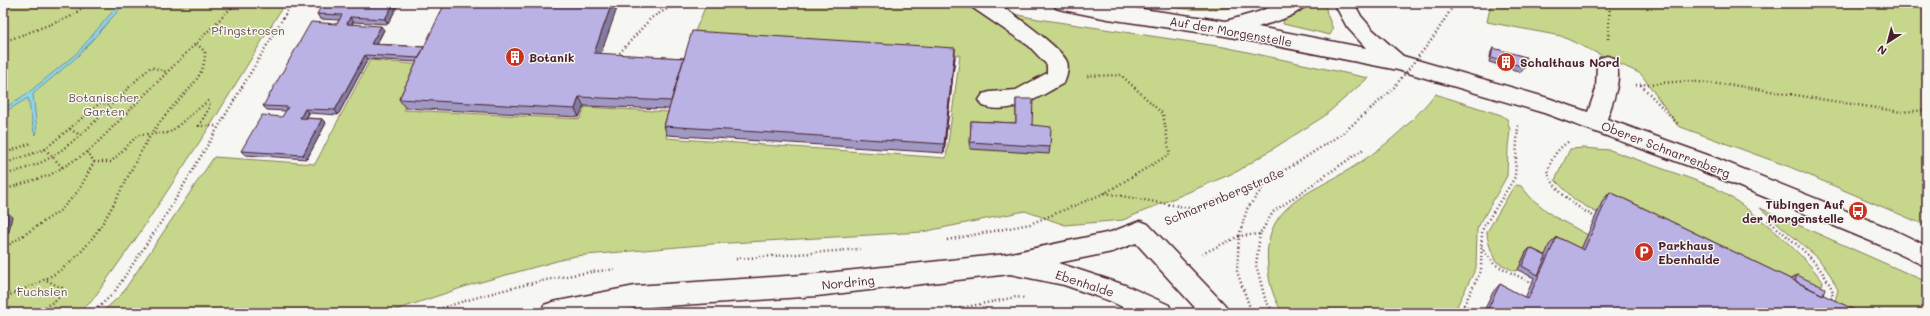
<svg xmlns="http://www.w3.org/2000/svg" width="1930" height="316" viewBox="0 0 1930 316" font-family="Mali,sans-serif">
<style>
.green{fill:#c6d78b;stroke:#887b5b}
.water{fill:#8bd6eb;stroke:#718d9e}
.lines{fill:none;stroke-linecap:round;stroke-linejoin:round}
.minor-casing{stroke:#4a1f2b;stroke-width:3}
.path{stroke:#4a1f2b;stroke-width:2.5;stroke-dasharray:1 3;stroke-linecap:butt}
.minor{fill:#f6f6f2;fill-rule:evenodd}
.path-bridge{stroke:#4a1f2b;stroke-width:2.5;stroke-dasharray:1 3;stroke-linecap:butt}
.wall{fill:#a099c4;stroke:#4a1f2b}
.shaded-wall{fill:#827da0;stroke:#4a1f2b}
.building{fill:#bab2e4;stroke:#4a1f2b}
.labels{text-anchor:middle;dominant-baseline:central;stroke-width:3;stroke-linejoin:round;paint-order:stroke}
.park-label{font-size:12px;fill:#694d43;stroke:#f6f6f2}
.street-label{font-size:12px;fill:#4a1f2b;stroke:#f6f6f2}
.poi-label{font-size:12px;font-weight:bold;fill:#4a1f2b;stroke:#f6f6f2;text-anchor:start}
</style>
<rect width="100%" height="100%" fill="#f6f6f2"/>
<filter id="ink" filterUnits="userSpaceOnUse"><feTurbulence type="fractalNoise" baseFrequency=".025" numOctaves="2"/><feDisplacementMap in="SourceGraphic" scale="8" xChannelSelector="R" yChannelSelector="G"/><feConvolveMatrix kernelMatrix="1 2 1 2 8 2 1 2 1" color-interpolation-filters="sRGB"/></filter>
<g filter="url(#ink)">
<path class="green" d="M3 3H285L212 123 137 237 91 302 77 313H3Z
M707 3H958L1038 19 1224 47 1368 78 1323 117 1238 171 1123 220 1065 225 1025 211 922 232 712 244 575 256 470 285 387 313H101L121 295 214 157 315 164 370 60 422 65 404 110 580 119 585 107 671 112 666 138 946 158 960 55 693 36Z
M1155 3H1252C1229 11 1177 12 1155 3Z
M1314 3H1325L1327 14 1333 29 1330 35 1283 24 1284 19 1295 15Z
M1491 3H1927V226L1790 167 1678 126 1641 74 1561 36 1487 22Z
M1435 94 1501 115 1507 119 1510 130 1508 147 1507 176 1477 229 1476 268 1457 306 1469 313H1283C1274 300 1269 284 1268 268 1262 212 1298 198 1340 175 1354 167 1370 156 1383 146 1402 131 1420 113 1435 94Z
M1583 148 1610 150 1714 187C1748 206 1801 250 1823 282L1820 292 1788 290 1603 201 1597 213 1575 200 1555 180 1570 149Z
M1517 185 1521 186 1531 198 1553 216 1588 235 1577 258 1543 260 1526 252 1518 270 1514 271 1495 261C1492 251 1487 242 1487 232L1514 186Z
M1760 208 1927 282V313L1832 312 1838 290 1831 276 1818 258Z"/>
<path class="water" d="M120 3H125L78 56 33 94 37 131 36 135 34 132 28 98 3 113V109L28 93 77 53Z"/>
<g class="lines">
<g class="minor-casing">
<path id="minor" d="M970 3C977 3 988 1 995 3 1007 8 1064 50 1067 62 1069 68 1067 77 1064 83 1039 97 1012 116 983 106L979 100 983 94 990 92 1016 90 1047 73V65L1029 46 973 8Z
M1053 3H1100L1226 21 1258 12 1280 3H1306C1298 17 1273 22 1258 27L1366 48 1347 27 1334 3H1354L1361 16 1373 30 1403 56 1548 98 1588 112 1596 89 1597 64 1600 58 1607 56 1614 58C1624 76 1613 101 1607 119L1713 157 1896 231 1927 246V267L1880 245 1697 169 1544 113 1398 70 1225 36 1108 19 1063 10 1056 8Z
M1140 221 1148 224 1225 305 1228 313H1200L1136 243 1112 252 1058 263 1125 285 1169 305 1172 313H1135L1110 301 1064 285 1010 274 817 296 635 308 608 313H541L544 305 553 302 635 286 817 274 1007 254 1111 232Z"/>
</g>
<path class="path" d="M1608 39 1610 3
M3 42 70 17 89 3
M617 56 651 18 678 3
M1636 85 1687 81 1739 86 1901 112 1927 110
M1641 85 1678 124
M70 129 80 135
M1568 142C1556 150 1550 160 1548 174 1558 194 1575 206 1595 217
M45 149 63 168
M3 154 31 143
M94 162H111L138 135 169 133 208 101 210 106 199 126H218
M3 164 45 149 100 103 111 104
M3 175C18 171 32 167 46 160 86 137 116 97 151 67L167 72
M3 190 50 175 88 152 236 3
M1105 193 1195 209
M1168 220 1269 178 1292 166 1343 133
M1768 220C1793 242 1820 260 1833 292L1830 302
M1260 234 1256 265 1266 302 1275 313
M947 240 1030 224 1105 193 1170 154 1163 114 1121 75 1086 76
M1481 247 1494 264 1532 283
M3 249 61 210 79 190 94 162 88 152
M1202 254 1239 236 1260 234 1273 212 1365 148
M736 259 860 249
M3 298C28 287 55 278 75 258 117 217 130 156 168 112 184 92 205 80 205 52L196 43
M34 313 55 301 62 294V288L44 279
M92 313 113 294 169 210 292 3
M427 313C487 293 554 275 617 269
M936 313 1016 297 1026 298
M1252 313 1237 272 1239 236 1247 209 1269 179
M1478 313 1464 305 1481 271 1482 230 1515 177 1518 125"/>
<use href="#minor" class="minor"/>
<path class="path-bridge" d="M1343 133 1392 90 1433 38 1455 3"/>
</g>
<path class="wall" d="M399 3 388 24 353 22 352 24 384 30 377 44 424 47 601 54 684 58 955 57 944 153 667 135 664 126 669 109 584 106 579 117 405 108 399 99 417 62 368 59 338 115 309 113 307 118 322 119 326 123 307 159 245 155 241 151 282 117 286 111 267 110 263 106 337 24 339 20 320 19 317 14Z
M1493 48 1525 67 1521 72 1489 62 1491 52Z
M1016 99 1032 125 1050 147 1049 154 970 149 971 121 1016 123Z
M1610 192 1792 280V279L1797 275 1823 295 1861 313H1483L1493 292 1500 284 1525 298 1534 278 1518 270 1526 252 1530 248 1545 255 1549 245 1557 237 1581 249 1603 200Z"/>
<path class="shaded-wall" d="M394 3H399L388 24 385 19Z
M612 3H619L598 62 594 53Z
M350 17 353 22 350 28 347 24Z
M381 26 384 30 374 48 371 44Z
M955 48V57L944 153V144Z
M365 55 368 59 338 115 335 110Z
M579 97 584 106 579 117 575 109Z
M305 109 309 113 304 122 300 118Z
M322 119 326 123 307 159 303 155Z
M6 212 12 216 9 232 3 234V228Z"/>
<path class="building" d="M323 3H394L385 19 350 17 347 24 381 26 371 44 424 47 419 58 365 55 335 110 305 109 300 118 322 119 303 155 241 151 262 115 282 117 288 107 263 106 311 22 337 24 342 15 317 14Z
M445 3H612L594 53 684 58 671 101 579 97 575 109 399 99Z
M692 31 955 48 944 144 664 126Z
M1493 48 1526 57 1525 67 1491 58Z
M1016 99H1033L1032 125 1051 127 1050 147 970 142 971 121 1016 123Z
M1610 192 1861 313H1486L1500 284 1528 299 1557 237 1584 250Z
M6 212 3 228V213Z
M1530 248 1546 256 1538 275 1522 266Z
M1797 275 1825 288 1823 295 1795 281Z"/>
</g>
<defs>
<g id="building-disc" transform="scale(1)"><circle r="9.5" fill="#c8321e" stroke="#f6f6f2"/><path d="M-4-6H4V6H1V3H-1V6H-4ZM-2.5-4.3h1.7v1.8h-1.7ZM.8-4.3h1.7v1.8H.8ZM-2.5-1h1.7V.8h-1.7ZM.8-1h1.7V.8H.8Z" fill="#fff"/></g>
<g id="bus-disc" transform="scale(1)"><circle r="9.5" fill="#c8321e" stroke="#f6f6f2"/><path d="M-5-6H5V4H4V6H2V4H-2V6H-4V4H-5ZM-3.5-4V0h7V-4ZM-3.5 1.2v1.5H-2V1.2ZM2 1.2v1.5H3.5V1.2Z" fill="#fff"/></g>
<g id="parking-disc" transform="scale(1)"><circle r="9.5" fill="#c8321e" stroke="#f6f6f2"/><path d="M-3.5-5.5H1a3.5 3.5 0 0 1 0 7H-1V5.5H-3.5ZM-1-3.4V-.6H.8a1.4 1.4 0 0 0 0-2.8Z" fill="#fff"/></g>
</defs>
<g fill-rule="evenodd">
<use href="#building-disc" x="515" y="57"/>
<use href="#building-disc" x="1506" y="62"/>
<use href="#bus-disc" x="1858" y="211"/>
<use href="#parking-disc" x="1644" y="252"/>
</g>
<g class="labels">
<g class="park-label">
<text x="248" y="30">Pfingstrosen</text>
<text x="104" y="97">Botanischer<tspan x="104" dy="14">Garten</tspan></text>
<text x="42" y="291">Fuchsien</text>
</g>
<g class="street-label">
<text transform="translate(1231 31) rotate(10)">Auf der Morgenstelle</text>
<text transform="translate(1666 149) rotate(21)">Oberer Schnarrenberg</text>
<text transform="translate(1224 196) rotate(-23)">Schnarrenbergstraße</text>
<text transform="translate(848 282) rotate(-6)">Nordring</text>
<text transform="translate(1085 283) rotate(18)">Ebenhalde</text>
</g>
<g class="poi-label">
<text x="529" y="57">Botanik</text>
<text x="1520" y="62">Schalthaus Nord</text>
<text x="1844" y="204" text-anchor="end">Tübingen Auf<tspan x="1844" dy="14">der Morgenstelle</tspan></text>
<text x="1658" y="245">Parkhaus<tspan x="1658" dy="14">Ebenhalde</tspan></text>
</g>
</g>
<rect width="1930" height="316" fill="none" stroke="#f6f6f2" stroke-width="16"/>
<rect x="8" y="8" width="1914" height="300" fill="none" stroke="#4a1f2b" stroke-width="1.5" filter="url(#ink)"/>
<g transform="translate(1888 42) rotate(216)" stroke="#f6f6f2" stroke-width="3" paint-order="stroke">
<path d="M0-3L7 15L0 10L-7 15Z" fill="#4a1f2b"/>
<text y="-6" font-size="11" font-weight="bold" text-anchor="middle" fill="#4a1f2b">N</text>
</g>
</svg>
